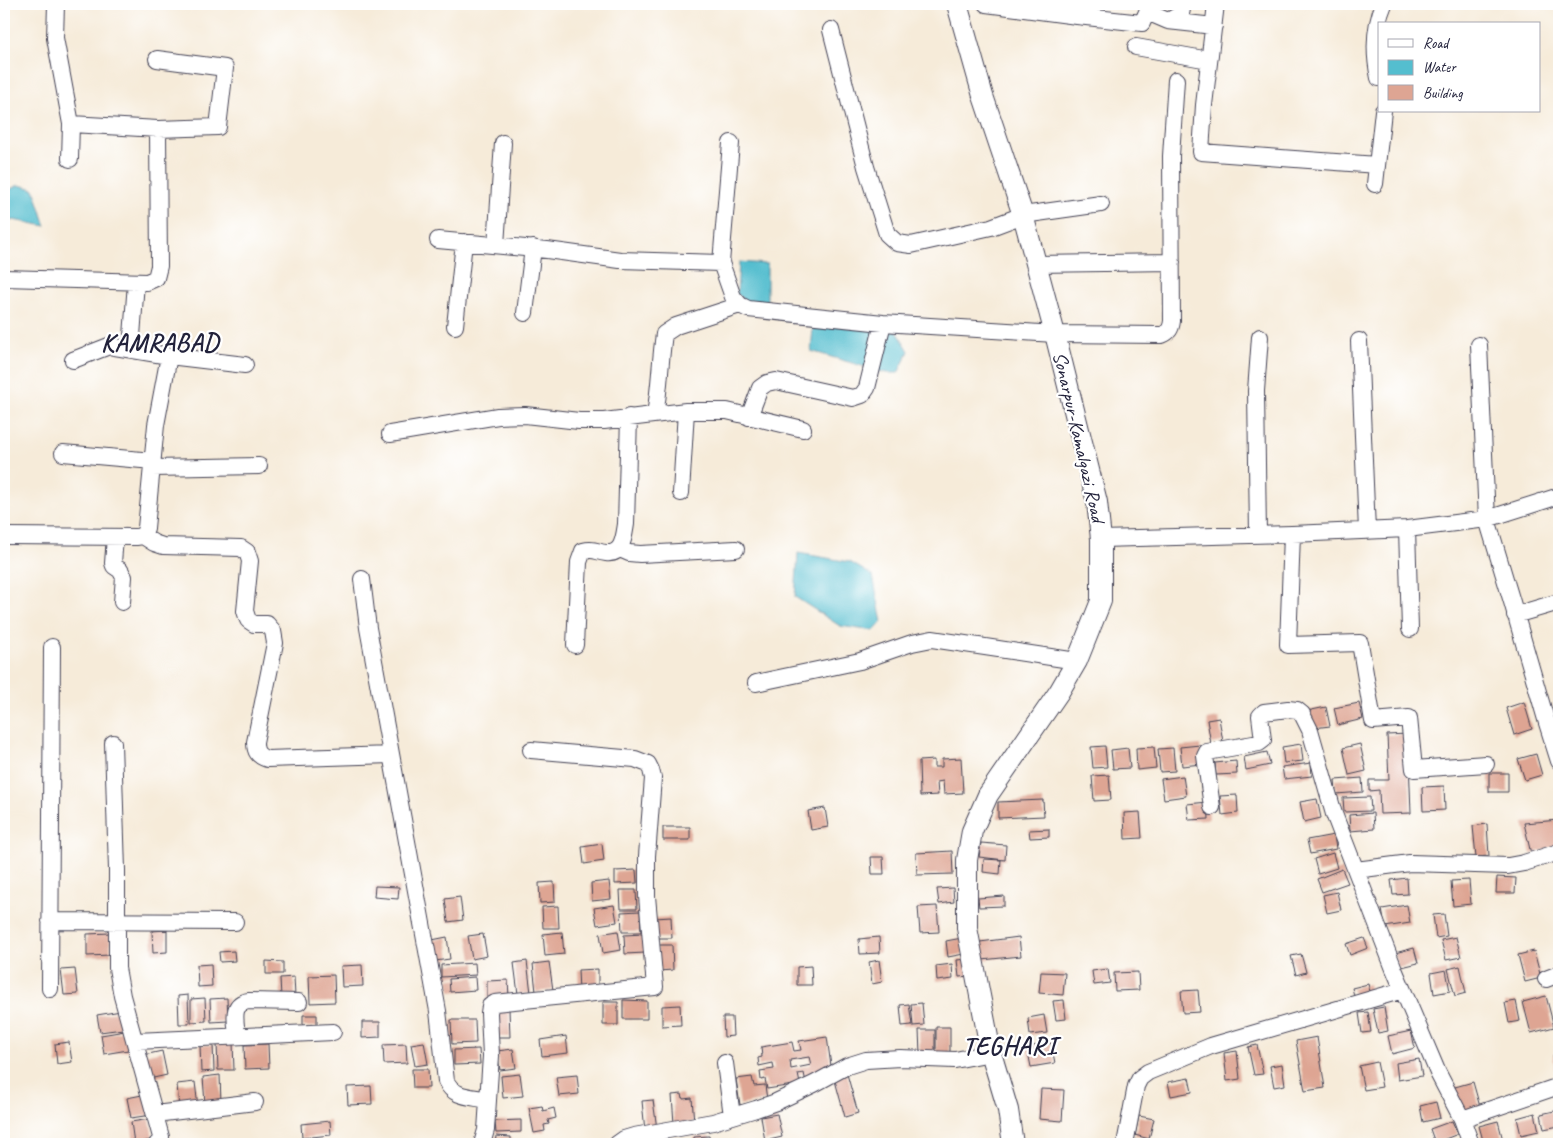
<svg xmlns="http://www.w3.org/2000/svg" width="1563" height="1148" viewBox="0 0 1563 1148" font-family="Caveat,sans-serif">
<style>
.water{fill:#54becf;stroke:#3b7085}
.building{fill:#dea593;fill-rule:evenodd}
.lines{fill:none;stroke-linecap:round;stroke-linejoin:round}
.minor-casing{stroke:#424053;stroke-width:18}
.major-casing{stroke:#424053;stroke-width:22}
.minor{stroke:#fff;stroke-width:16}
.major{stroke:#fff;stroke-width:20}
.labels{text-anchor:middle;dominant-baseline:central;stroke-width:4.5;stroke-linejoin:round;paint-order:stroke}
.street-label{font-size:20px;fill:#22223b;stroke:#fff}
.district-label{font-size:25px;font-weight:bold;letter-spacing:1px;fill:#22223b;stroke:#fff}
</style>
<rect width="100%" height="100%" fill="#fff"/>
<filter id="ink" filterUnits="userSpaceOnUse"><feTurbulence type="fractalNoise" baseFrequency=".02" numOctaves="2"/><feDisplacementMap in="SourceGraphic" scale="10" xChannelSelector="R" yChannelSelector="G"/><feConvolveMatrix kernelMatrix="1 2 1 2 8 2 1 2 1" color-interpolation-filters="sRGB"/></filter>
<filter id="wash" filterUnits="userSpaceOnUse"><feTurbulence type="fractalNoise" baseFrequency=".0096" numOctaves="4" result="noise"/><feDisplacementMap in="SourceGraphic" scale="20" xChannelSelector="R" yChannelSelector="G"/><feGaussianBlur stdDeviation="1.12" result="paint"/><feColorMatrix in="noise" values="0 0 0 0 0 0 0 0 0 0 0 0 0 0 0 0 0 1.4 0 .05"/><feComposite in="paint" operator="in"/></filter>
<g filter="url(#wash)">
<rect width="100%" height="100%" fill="#f6ebd9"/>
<path class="water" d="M19 185 34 189 46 226 13 220 4 224V192Z
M739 262 767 264V301L748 303 737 294Z
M837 326 897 331 909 351 898 373H886L811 351 813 328Z
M798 553 850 562 873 576 882 622 874 631 840 626 795 597Z"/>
<g id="blocks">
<path class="building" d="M1524 702 1532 729 1514 735 1506 708Z
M1359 703 1363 719 1338 725 1334 708Z
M1326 707 1330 726 1314 728 1307 711Z
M1219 718 1223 742 1211 744 1207 720Z
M1408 734 1411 813 1380 814 1379 790 1369 791V780H1389L1387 735Z
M1301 744 1303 761 1284 763 1282 747Z
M1360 744 1366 771 1349 775 1343 748Z
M1200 745 1202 764 1182 766 1180 747Z
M1105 746 1107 767 1093 768 1091 747Z
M1154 747 1156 768 1137 770 1136 748Z
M1128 748 1130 768 1113 769 1111 750Z
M1173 748 1175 771 1160 772 1158 749Z
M1267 752 1270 765 1246 770 1244 757Z
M1536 754 1542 775 1525 780 1518 759Z
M961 758 963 793 944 794 943 781 937 782 938 795 920 796 919 761 934 760V767H942V759Z
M1236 761 1237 774 1216 775 1215 763Z
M1311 763 1312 776 1284 779 1282 767Z
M1489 773H1508V792H1489Z
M1109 775 1111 800 1094 801 1092 776Z
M1183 776 1186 796 1164 799 1161 779Z
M1362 778 1363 792 1336 794 1335 780Z
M1444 786 1445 810 1423 811 1422 787Z
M1237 795 1238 813 1222 815 1220 796Z
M1370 797 1371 811 1344 812 1343 798Z
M1317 799 1321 818 1304 822 1300 802Z
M1043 800 1044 816 998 818V802Z
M1208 802 1209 819 1189 820 1187 804Z
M825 808 828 827 811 830 808 811Z
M1140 812 1142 838 1125 839 1124 813Z
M1373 813 1374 829 1350 831 1349 815Z
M1559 820V845L1531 854 1524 823Z
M1487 824 1489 856 1476 857 1473 826Z
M663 827H690V840H663Z
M1049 829V837L1030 838 1029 830Z
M1334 835 1336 849 1310 854 1307 840Z
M981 843 1006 845 1005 860 979 857Z
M602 844 604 861 584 864 582 847Z
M952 851 953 874 917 875 916 853Z
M1333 853 1337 868 1318 874 1314 859Z
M871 857H883L884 874H872Z
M984 859 1001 860 1000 874 983 872Z
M1342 869 1348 883 1322 892 1317 879Z
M636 870 637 883 615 884V871Z
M1497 877 1516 878 1515 893H1496Z
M1407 878 1408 894 1393 895 1391 880Z
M1469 880 1471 904 1453 906 1451 881Z
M609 881 611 899 592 901 591 883Z
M554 882 555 902 540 903 539 883Z
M375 886 399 887 398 899 374 897Z
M953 888 954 902 939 904 937 889Z
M620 890H636L637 909H621Z
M1337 892 1341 910 1327 913 1323 895Z
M1004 896V906L979 907 978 898Z
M460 897 463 920 448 922 445 899Z
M614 905 617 922 597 925 594 908Z
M1407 905 1410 923 1385 927 1382 909Z
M558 906 559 928H543L542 907Z
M937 906 939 932 920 933 918 907Z
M640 911 641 932H622L621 912Z
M1444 914 1447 936 1436 938 1433 915Z
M671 917 672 938H655V918Z
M167 930V952L153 953 152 931Z
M618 931 621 950 603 953 600 934Z
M562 932 564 954 545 956 543 934Z
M110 933 111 955 87 956V934Z
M483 934 487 956 472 959 468 936Z
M644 934 645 953 625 954 624 935Z
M447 937 450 959 435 961 432 940Z
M879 937 880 953 860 954 859 939Z
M1019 937 1021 956 982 960 980 942Z
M1456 937 1461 957 1446 960 1441 940Z
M962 938 964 954 948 957 946 941Z
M1364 938 1368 948 1350 955 1346 944Z
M657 945H672L673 970 658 971Z
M1414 948 1418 963 1398 968 1395 953Z
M234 951 235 961 220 962 219 952Z
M1534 951 1541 978 1525 982 1518 955Z
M1301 954 1306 972 1296 975 1291 956Z
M966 959 969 976 959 977 957 960Z
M879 960 882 982 872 984 869 962Z
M266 961 283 962V974H266Z
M527 961 531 993 518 994 514 963Z
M549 962 553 990 536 992 533 964Z
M475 963 476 975 441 977V965Z
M211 964 212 986 198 987 197 965Z
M952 964 953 979 937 981 936 966Z
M362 965 363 986 342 987 341 966Z
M811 966 812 985H797V967Z
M1460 966 1466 993 1455 996 1448 969Z
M75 969 78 994 64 995 61 970Z
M598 969V991L579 992 578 970Z
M1108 969 1110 983 1094 985 1092 971Z
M1446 970 1450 991 1434 994 1431 973Z
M1041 972 1065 973 1063 995 1039 993Z
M1138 972 1139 990 1115 991 1114 973Z
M334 975 335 1002 310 1003 309 976Z
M294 977 295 996 281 997 280 978Z
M475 977 476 990 450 992 449 979Z
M508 980 509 997 487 998V981Z
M1368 984 1372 999 1356 1003 1352 988Z
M1198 990 1200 1012 1183 1013 1181 991Z
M188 995 189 1024H179L178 996Z
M1546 996 1554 1027 1531 1033 1523 1002Z
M205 998 206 1021 191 1022V999Z
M227 998 228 1021 211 1022 210 999Z
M623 1000 647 1001V1019H623Z
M1064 1000 1066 1019 1056 1020 1053 1001Z
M1516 1001 1520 1021 1509 1023 1505 1003Z
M603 1002H618V1025H603Z
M922 1003 924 1025 913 1026 911 1004Z
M909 1004 912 1025 902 1026 900 1005Z
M680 1005 681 1025 662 1026V1006Z
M1384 1007 1388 1031 1378 1033 1373 1009Z
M494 1009H509L510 1037H495Z
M121 1011 123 1029 100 1032 97 1015Z
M1368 1012 1371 1032 1362 1033 1359 1013Z
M303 1015H317V1027H303Z
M1044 1015 1047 1033 1030 1035 1028 1018Z
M723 1017H732L733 1036 724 1037Z
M451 1020H475L476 1043 452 1044Z
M362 1022H380V1037L362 1038Z
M936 1027H950V1055H936Z
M919 1030H935V1054H920Z
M125 1031 128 1050 104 1054 101 1035Z
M1411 1031 1415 1048 1392 1054 1388 1036Z
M566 1036 568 1053 542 1056 540 1040Z
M827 1037 831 1066 806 1083 804 1073 798 1074 800 1084 767 1089 765 1079 761 1080 760 1071 774 1069 773 1063 759 1066 758 1058 762 1057 761 1047 792 1042 794 1051 801 1050 799 1041ZM809 1057 811 1065 791 1069 790 1060Z
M1317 1037 1325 1088 1305 1091 1296 1041Z
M69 1042 72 1062 57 1064 55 1044Z
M424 1042 428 1064 415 1066 411 1044Z
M233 1043 234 1070H218L217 1044Z
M1051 1043 1055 1063 1031 1067 1027 1047Z
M268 1044 269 1068 245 1069 244 1045Z
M406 1044 407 1063 384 1064 383 1045Z
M200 1045H213L214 1071 201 1072Z
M1257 1045 1263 1074 1254 1075 1248 1047Z
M479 1049 480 1064 454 1065V1050Z
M513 1049 516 1068 500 1070 497 1051Z
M162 1051 167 1075 149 1079 144 1055Z
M1237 1051 1240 1079 1227 1081 1224 1053Z
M1559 1054V1078L1556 1079 1553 1055Z
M1419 1059 1422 1076 1398 1080 1396 1063Z
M1377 1062 1382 1087 1364 1090 1359 1066Z
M1282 1064 1285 1085 1274 1087 1270 1066Z
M412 1069H428L429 1088H413Z
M520 1074 523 1096 503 1098 501 1076Z
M847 1074 858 1113 845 1117 834 1077Z
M220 1075 221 1103 205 1104 203 1077Z
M577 1075 579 1094 559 1096 556 1077Z
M752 1077 754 1086 765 1085 767 1100 740 1105 736 1079Z
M1189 1078 1192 1092 1171 1096 1168 1082Z
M195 1082 198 1107 179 1109 177 1084Z
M1473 1082 1480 1107 1462 1112 1455 1087Z
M371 1086 372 1104 348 1105 347 1087Z
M1041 1089 1064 1090 1062 1121 1039 1119Z
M147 1094 151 1115 131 1118 127 1098Z
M682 1094 683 1099 692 1098 694 1122 674 1124 672 1095Z
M653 1100 657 1129 645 1131 642 1101Z
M1436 1102 1440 1118 1423 1122 1420 1106Z
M542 1106 543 1111 554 1108 556 1118 548 1120 549 1124 544 1125 545 1131 534 1133 529 1108Z
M1559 1110V1126L1544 1129 1541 1114Z
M1535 1113 1539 1131 1521 1135 1517 1118Z
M777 1114 782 1137 765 1141 761 1117Z
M1139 1116 1154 1119 1149 1139 1135 1135Z
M150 1119 153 1140 134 1143 131 1122Z
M521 1120V1132L496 1133 495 1121Z
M330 1121 331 1135 302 1138 301 1124Z
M1452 1121 1458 1134 1435 1143 1430 1129Z
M1498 1121 1504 1144H1484L1479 1126Z
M496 1136 511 1137V1144H495Z
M709 1136 710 1144H694V1137Z"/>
</g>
</g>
<g filter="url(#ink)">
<use href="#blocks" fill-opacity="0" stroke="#424053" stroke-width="1"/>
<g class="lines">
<g class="minor-casing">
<path id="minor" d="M56 4 55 38 71 124 158 129 218 127 225 68 157 59
M986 4 1077 16 1142 23 1147 12 1168 21 1181 14 1183 4
M1216 4 1204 105 1201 152 1377 165
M1168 21 1214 26
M831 30 866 167 887 234 897 243 911 245 991 227 1023 215 1101 204
M1136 47 1209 60
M1379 78C1374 54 1374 27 1384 4
M731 143 721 263 733 297 740 305 748 309 883 323 1055 334 1162 335C1169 332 1171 329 1172 321L1171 156 1176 80
M70 159 71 124
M1375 184 1383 111
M438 240 547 250 620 260 721 263
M496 245 503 143
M1036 264 1172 262
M4 278 147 282 156 278 159 266 158 129
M525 313 533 248
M455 326 464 242
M1359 341 1367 531
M1479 345 1487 519 1512 602 1547 723 1559 761
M131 350 136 282
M73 360 109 346 169 356 245 365
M655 414C660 388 660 361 664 334L676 326 740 305
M749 417 760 388 767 383 776 381 853 398 862 395 867 388 883 323
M390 434 498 416 525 415 579 421H604L686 411H727L803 429
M63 453 153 461
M152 468 259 466
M681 493 686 411
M1407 529 1410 629
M1292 534 1288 645 1360 643 1373 721 1409 718 1414 769 1486 764
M1258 535 1256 391 1260 337
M4 536 136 537 143 536 146 528 156 425 169 356
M143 536 154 543 163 546 241 548 247 552 250 561 245 611 248 620 254 624H267L273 631 275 643 255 742C255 752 258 756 267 759L391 755
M115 537 113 563 114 566 120 570 124 577 122 602
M1101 539 1292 534 1407 529 1487 519 1559 496
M620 549 629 553 640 554 736 549
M362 579 368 628 438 1011 446 1081C454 1098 470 1096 488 1100
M1515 615 1559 602
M575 645 579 562 583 551C595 548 596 552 606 553 623 555 624 536 626 524L629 417
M756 683 860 661 912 643 932 639 1077 661
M113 743 117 870V968L122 996 161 1137 160 1142 157 1144
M1212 807 1205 756 1207 752 1259 743 1263 740 1260 716 1264 712 1288 709 1297 710 1302 714 1310 730 1334 814 1394 969 1438 1073 1462 1119 1471 1144
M1356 870 1410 863 1508 866 1524 863 1559 852
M50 921 235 922
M1546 979 1559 974
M50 989 52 647
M237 1036C236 1021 230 1003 249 1001L299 1002
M136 1041 333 1032
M725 1063 732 1116
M155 1114 255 1102
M1462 1119 1559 1086
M482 1144 486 1130 491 1056 489 1013 490 1006 495 1003 655 987 647 896V856L653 778 651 770 648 764 635 759 531 750
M617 1144 624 1139 634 1136 713 1122 756 1109 776 1102 814 1084 847 1066 866 1060 900 1058 955 1060 991 1053
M1125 1144 1136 1086 1140 1078 1148 1072 1211 1046 1403 990"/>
</g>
<g class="major-casing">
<path id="major" d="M957 4 983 96 1023 215 1055 334 1097 502 1101 539V601L1077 661 1059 692 988 795 972 831 967 860V928L991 1053 1008 1110 1013 1144"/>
</g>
<use href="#minor" class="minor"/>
<use href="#major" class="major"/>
</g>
</g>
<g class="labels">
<g class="street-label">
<text transform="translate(1079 437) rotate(77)">Sonarpur-Kamalgazi Road</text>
</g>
<g class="district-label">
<text x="160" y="343">KAMRABAD</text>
<text x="1010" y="1046">TEGHARI</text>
</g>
</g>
<rect width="1563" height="1148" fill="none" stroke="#fff" stroke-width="20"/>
<rect x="1378" y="22" width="162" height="90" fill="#ffffff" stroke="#a7a7b1"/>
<rect x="1388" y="39" width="25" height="8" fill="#ffffff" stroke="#a7a7b1"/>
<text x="1423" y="48" font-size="15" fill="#22223b">Road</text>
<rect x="1388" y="60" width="25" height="15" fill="#54becf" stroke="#a7a7b1"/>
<text x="1423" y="72" font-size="15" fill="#22223b">Water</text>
<rect x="1388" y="85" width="25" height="15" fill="#dea593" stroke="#a7a7b1"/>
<text x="1423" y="98" font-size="15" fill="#22223b">Building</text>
</svg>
